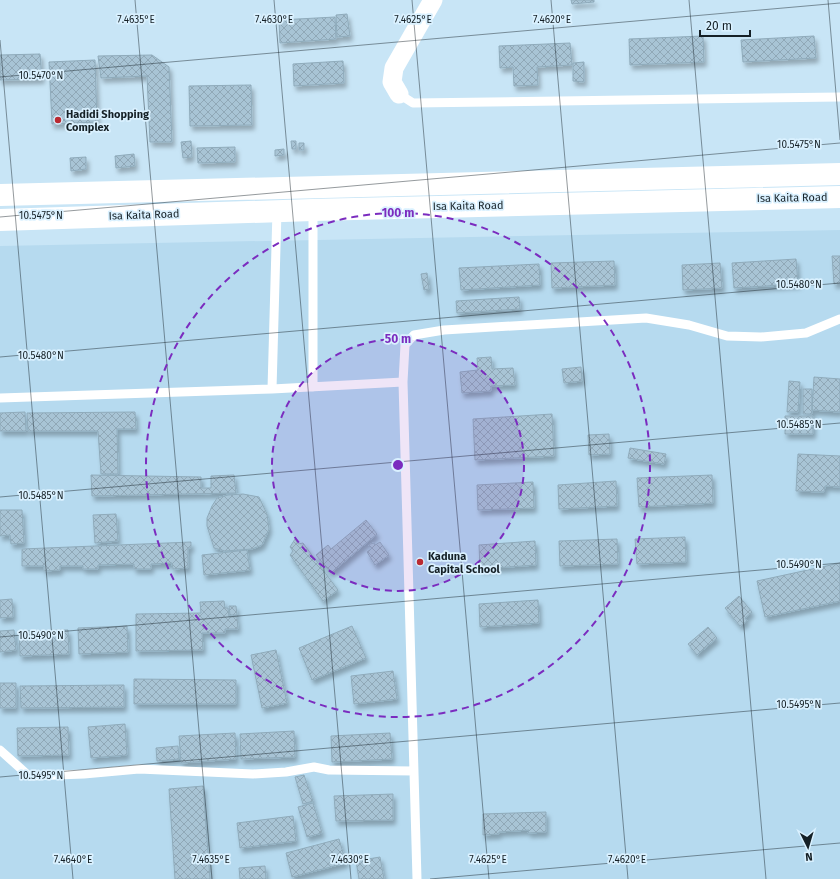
<svg xmlns="http://www.w3.org/2000/svg" width="840" height="879" viewBox="0 0 840 879" font-family="'Fira Sans',sans-serif">
<style>
.built{fill:#b6daef}
.building{fill:url(#building-cross-hatch);stroke:#8fabbb;filter:url(#shadow)}
.lines{fill:none;stroke-linecap:round;stroke-linejoin:round}
.lane{stroke:#fff;stroke-width:9}
.street{stroke:#fff;stroke-width:19}
.secondary{stroke:#fff;stroke-width:22}
.ticks{fill:none;stroke:#152026;stroke-width:1;stroke-opacity:0.45}
.ring{fill:none;stroke:#7b2cbf;stroke-width:2;stroke-dasharray:7 5}
.poi-dot{fill:#ba2a32;stroke:#daf1ff;stroke-width:1.5}
.labels{text-anchor:middle;dominant-baseline:central;stroke-width:3.5;stroke-linejoin:round;paint-order:stroke}
.poi-label{font-size:11px;font-weight:bold;fill:#152026;stroke:#daf1ff;text-anchor:start}
.street-label{font-size:11px;fill:#152026;stroke:#daf1ff}
.ticks-label{font-size:10px;text-anchor:middle;fill:#152026;stroke:#daf1ff;stroke-width:3.5;stroke-linejoin:round;paint-order:stroke}
.centre{fill:#7b2cbf;stroke:#daf1ff;stroke-width:2}
.ring-label{font-size:12px;text-anchor:middle;font-weight:bold;fill:#7b2cbf;stroke:#daf1ff;stroke-width:3.5;stroke-linejoin:round;paint-order:stroke}
</style>
<defs>
<pattern id="building-cross-hatch" width="8" height="8" patternUnits="userSpaceOnUse"><rect width="8" height="8" fill="#a8c4d5"/><path d="M0 0l8 8M0 8l8-8" fill="none" stroke="#90a8b7"/></pattern>
<filter id="shadow"><feDropShadow dx="2.5" dy="4.5" stdDeviation="2" flood-color="#0004"/></filter>
</defs>
<rect width="100%" height="100%" fill="#c8e5f6"/>
<path class="built" d="M840 230V879H0V246Z"/>
<path class="building" d="M571 0H594V2L572 4Z
M347 14 350 36 337 37 336 15Z
M335 17 336 39 280 43 279 20Z
M703 36 704 62 630 65 629 39Z
M814 36 816 58 743 62 741 40Z
M570 43 572 65 537 67 538 85 514 86 513 67 500 68 499 46Z
M40 54 42 79 0 80V55Z
M152 55 169 67 172 142H150L147 76 101 78 98 56Z
M95 60 97 122 52 124 49 62Z
M343 61 344 83 294 86 293 64Z
M584 62V82L573 81V63Z
M251 85 252 125 190 126 189 86Z
M191 141 192 157 183 158 181 142Z
M291 141H296V149H292Z
M299 143H304V150H299Z
M235 147V162L198 163 197 148Z
M284 149V155L275 156V150Z
M134 154 135 166 116 168 115 156Z
M86 157V169L71 171 70 158Z
M832 256H840V283L834 284Z
M796 259 798 284 734 288 732 263Z
M614 261 615 285 552 288 551 263Z
M720 263 722 288 683 290 682 265Z
M539 264 540 285 461 290 459 268Z
M427 273 429 289 424 290 421 274Z
M519 297 520 309 457 313 456 301Z
M491 357 492 369 513 368 515 385 491 386V391L462 393 460 372 478 370 477 358Z
M581 367 582 381 564 383 562 369Z
M814 377 840 379V412L812 410Z
M789 381 800 382 798 412H787Z
M803 389H812V414H803Z
M25 412 26 431H0V413Z
M135 412 136 429H117L118 474H101L98 431H28L27 413Z
M552 414 554 456 475 460 473 419Z
M785 416H813V434H785Z
M609 434 610 454 589 455 588 435Z
M630 448 666 454 664 464 628 458Z
M798 454 840 456V487L825 486 824 492 796 491Z
M91 475 201 477V488H211V476L234 475 236 493 92 496Z
M712 475 713 503 639 507 637 478Z
M616 481 617 506 559 509 558 485Z
M533 482 534 508 478 510 477 485Z
M243 494 259 497 267 514 269 529 262 545 252 549 238 550 225 551 214 548 207 526V518L212 506 217 498 228 495Z
M0 510H22L24 543 11 544 10 535 0 536Z
M116 514 118 541 95 543 93 515Z
M366 520 377 534 331 573 316 555 328 545 331 549Z
M685 537 686 562 637 564 635 539Z
M295 539 298 544 303 543 338 590 323 601 290 555 293 551 290 547Z
M617 539 618 564 560 566 559 541Z
M535 541 536 565 480 569 479 545Z
M191 542V548H188V568L173 569 172 563 151 564V569H134V564L98 565V569H83V566H60V570L44 571V566H22V549Z
M380 542 389 555 375 565 367 552 372 548 369 546 370 544 374 543 375 545Z
M247 550 250 570 204 575 202 555Z
M840 563V601L765 617 757 581Z
M739 596 752 612 745 618 747 621 740 626 725 608Z
M12 599 13 617 0 618V600Z
M538 600 539 623 480 627 479 604Z
M224 601 225 608H228L229 617H237L238 629H225V633H202L203 650 136 651V614L201 613 200 602Z
M229 606H236L237 615H230Z
M127 626 128 652 79 654 78 628Z
M352 626 366 658 312 680 299 648Z
M708 627 717 638 697 655 688 644Z
M14 630 16 650 0 652V631Z
M68 630 69 654 20 656 19 631Z
M276 650 287 703 262 708 251 655Z
M393 671 397 699 354 704 351 676Z
M134 679 236 680V704H134Z
M0 683H16V708H0Z
M124 685V707L21 708 20 686Z
M125 724 127 755 91 758 88 727Z
M68 727 69 755 18 756 17 728Z
M294 731 295 757 241 759 240 734Z
M235 733 236 759 181 763 179 736Z
M390 733 392 759 332 762 331 736Z
M178 746 179 759 157 761 156 748Z
M304 775 313 801 303 804 295 777Z
M203 786 210 879H175L169 789Z
M393 794V820L336 821 334 796Z
M313 803 322 833 307 837 298 807Z
M546 812V832L528 833 529 830 499 832V834L483 835V814Z
M293 816 296 841 240 848 237 823Z
M339 839 346 863 292 877 286 853Z
M380 857 384 879H359L356 861Z
M265 866 266 879H240L239 868Z"/>
<g class="lines">
<path class="lane" d="M399 94 413 103 840 97
M313 210V387
M272 389 277 211
M0 398 272 389 403 382
M0 750 29 776 84 774 139 769 253 774 286 772 314 767 329 770 414 771
M417 879 403 382 405 345 414 335 444 330 646 318 689 325 727 336 761 337 806 333 840 319"/>
<path class="street" d="M399 94 392 82 394 68 433 0"/>
<path class="secondary" d="M0 195 840 174
M0 220 313 210 840 197"/>
</g>
<path class="ticks" d="M135 0 212 879M274 0 351 879M412 0 489 879M551 0 628 879M689 0 766 879M828 0 840 140M0 40 73 879M0 77 840 3M0 217 840 143M0 357 840 283M0 497 840 423M0 637 840 563M0 777 840 703M430 879 840 843"/>
<circle cx="398" cy="465" r="126" fill="#7b2cbf" fill-opacity=".12"/>
<g class="ring">
<circle cx="398" cy="465" r="126"/>
<circle cx="398" cy="465" r="252"/>
</g>
<g class="poi-dot">
<circle cx="58" cy="120" r="4"/>
<circle cx="420" cy="562" r="4"/>
</g>
<g class="labels">
<g class="poi-label">
<text x="66" y="114">Hadidi Shopping<tspan x="66" dy="13">Complex</tspan></text>
<text x="428" y="556">Kaduna<tspan x="428" dy="13">Capital School</tspan></text>
</g>
<g class="street-label">
<text transform="translate(792 198) rotate(-1)">Isa Kaita Road</text>
<text transform="translate(468 206) rotate(-1)">Isa Kaita Road</text>
<text transform="translate(144 215) rotate(-2)">Isa Kaita Road</text>
</g>
</g>
<g class="ticks-label">
<text x="136" y="23">7.4635°E</text>
<text x="274" y="23">7.4630°E</text>
<text x="413" y="23">7.4625°E</text>
<text x="552" y="23">7.4620°E</text>
<text x="41" y="79">10.5470°N</text>
<text x="799" y="148">10.5475°N</text>
<text x="41" y="219">10.5475°N</text>
<text x="799" y="288">10.5480°N</text>
<text x="41" y="359">10.5480°N</text>
<text x="799" y="428">10.5485°N</text>
<text x="41" y="499">10.5485°N</text>
<text x="799" y="568">10.5490°N</text>
<text x="41" y="639">10.5490°N</text>
<text x="799" y="708">10.5495°N</text>
<text x="41" y="779">10.5495°N</text>
<text x="73" y="863">7.4640°E</text>
<text x="211" y="863">7.4635°E</text>
<text x="350" y="863">7.4630°E</text>
<text x="488" y="863">7.4625°E</text>
<text x="627" y="863">7.4620°E</text>
</g>
<circle cx="398" cy="465" r="6" class="centre"/>
<g class="ring-label">
<text x="398" y="217">100 m</text>
<text x="398" y="343">50 m</text>
</g>
<g transform="translate(808 847) rotate(175)" stroke="#daf1ff" stroke-width="3" paint-order="stroke">
<path d="M0-3L7 15L0 10L-7 15Z" fill="#152026"/>
<text y="-6" font-size="11" font-weight="bold" text-anchor="middle" fill="#152026">N</text>
</g>
<path d="M700 30v6h50v-6" fill="none" stroke="#152026" stroke-width="2"/>
<text x="706" y="30" font-size="12" fill="#152026" stroke="#daf1ff" stroke-width="3" paint-order="stroke">20 m</text>
</svg>
